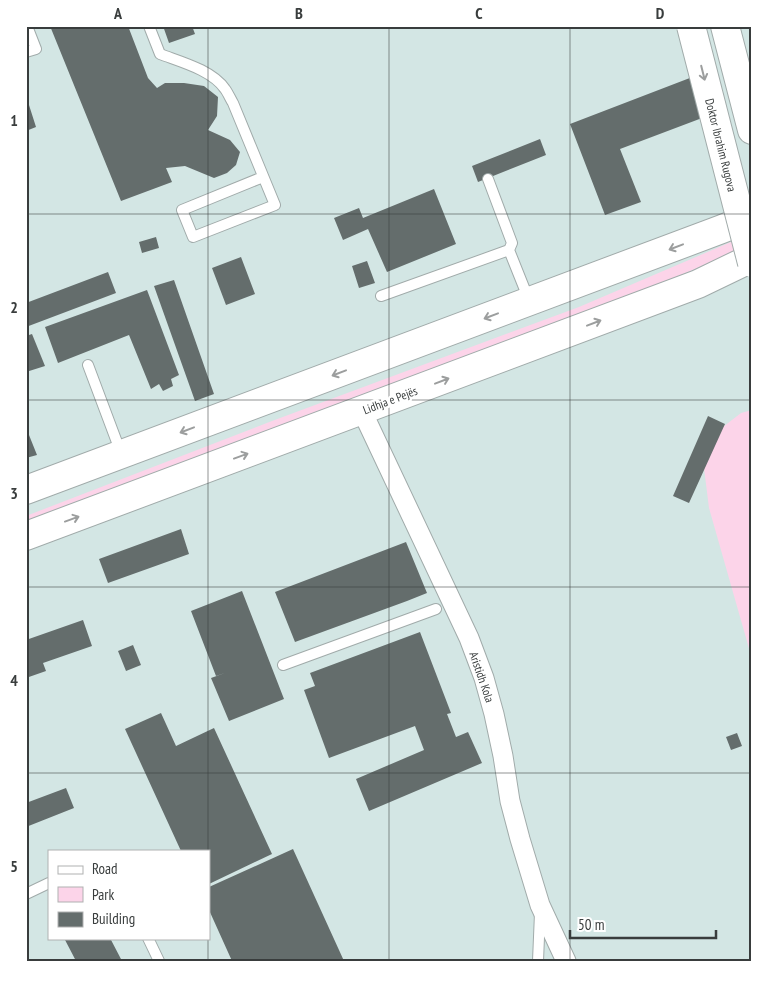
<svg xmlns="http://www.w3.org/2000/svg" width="778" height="987" viewBox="0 0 778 987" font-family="'PT Sans Narrow',sans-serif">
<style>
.built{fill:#d3e6e4;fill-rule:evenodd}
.green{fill:#fcd4e9}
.building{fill:#646d6c}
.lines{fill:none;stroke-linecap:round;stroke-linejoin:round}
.service-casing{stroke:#a1abaa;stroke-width:12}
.minor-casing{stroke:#a1abaa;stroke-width:21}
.trunk-casing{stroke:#a1abaa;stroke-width:30}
.motorway-casing{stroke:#a1abaa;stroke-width:30}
.service{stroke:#fff;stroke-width:10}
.minor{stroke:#fff;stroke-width:19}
.trunk{stroke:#fff;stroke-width:28}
.motorway{stroke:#fff;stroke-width:28}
.motorway-bridge-casing{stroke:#a1abaa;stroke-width:30;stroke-linecap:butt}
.motorway-bridge{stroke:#fff;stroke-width:28}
.oneway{stroke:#9c9e9e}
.grid{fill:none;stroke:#393d3d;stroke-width:1;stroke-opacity:0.55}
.labels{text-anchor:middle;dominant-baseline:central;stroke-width:5;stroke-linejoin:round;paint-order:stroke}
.street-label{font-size:12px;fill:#393d3d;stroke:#fff}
.neatline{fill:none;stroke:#393d3d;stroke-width:2}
.grid-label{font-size:16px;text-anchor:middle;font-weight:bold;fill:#393d3d}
</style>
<rect width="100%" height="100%" fill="#e6f1f0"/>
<path class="built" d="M26 26H752V961H26ZM49 851H209V938H49Z"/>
<path class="green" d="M752 233V246L711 262 616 303 26 528V516L272 421 579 307Z
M752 410V659L709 508 701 444 741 413Z"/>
<path class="building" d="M50 26H128L148 78 157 88 165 83H184L204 86 218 97 217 116 208 130 230 140 240 152 236 165 227 173 214 178 185 166 166 168 172 182 121 201Z
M163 26H192L195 34 169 43Z
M695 76 710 115 620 149 641 202 605 215 570 124Z
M29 105 36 127 26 131V106Z
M540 139 546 155 478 182 472 166Z
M434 189 456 244 387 272 368 229 343 240 334 218 359 208 363 218Z
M156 237 159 248 142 253 139 242Z
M241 257 255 294 226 305 212 268Z
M367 261 375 283 359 288 352 266Z
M108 272 116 293 26 327V303Z
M174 280 214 394 195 401 154 286Z
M147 290 179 375 171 379 173 386 163 391 159 384 151 389 129 335 58 363 45 327Z
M32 334 45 366 26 372V336Z
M708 416 725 424 689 503 673 496Z
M29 435 37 455 26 458V436Z
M181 529 189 554 108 583 99 559Z
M406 542 427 593 407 601 295 642 275 592Z
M242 591 284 699 229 721 211 678 225 673 216 676 191 611Z
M83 620 92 646 43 663 46 671 26 678V640Z
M420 632 451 713 447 714 456 737 468 732 482 763 369 811 356 779 424 750 415 726 329 758 304 690 315 686 310 673Z
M133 645 141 665 126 671 118 651Z
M161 713 176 746 214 728 272 854 209 884V851H181L125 729Z
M737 733 742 746 731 750 726 737Z
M66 788 74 808 26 827V803Z
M293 849 344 961H232L209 910V887Z
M64 938H110L122 961H76Z"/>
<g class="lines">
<g class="service-casing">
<path id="service" d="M149 26 160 54C181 62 212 70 225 89 228 93 230 98 233 103L275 205 193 237 182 210 263 177
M26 52 36 49 27 26
M509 250 529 300
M381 296 509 250 512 243 488 179
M88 365 121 453
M283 665 436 609
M26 894 49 883
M148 938 159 961
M538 961 540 913"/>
</g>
<g class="minor-casing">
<path id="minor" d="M362 411 469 638 484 678 494 714 503 756 510 801 520 839 540 905 566 961"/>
</g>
<g class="trunk-casing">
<path id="trunk" d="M26 490 722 229 752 217
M26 536 698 284 752 258"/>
</g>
<g class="motorway-casing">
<path id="motorway" d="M725 26 752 130"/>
</g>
<use href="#service" class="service"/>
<use href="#minor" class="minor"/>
<use href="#trunk" class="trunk"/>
<use href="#motorway" class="motorway"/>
<g class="motorway-bridge-casing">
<path id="motorway-bridge" d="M691 26 752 263"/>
</g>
<use href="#motorway-bridge" class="motorway-bridge"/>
</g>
<defs><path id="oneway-shaft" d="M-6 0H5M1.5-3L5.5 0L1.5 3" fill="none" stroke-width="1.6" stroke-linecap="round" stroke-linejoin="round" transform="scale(1.25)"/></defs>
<g class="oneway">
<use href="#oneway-shaft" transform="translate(703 73) rotate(76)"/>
<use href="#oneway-shaft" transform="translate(676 247) rotate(159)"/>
<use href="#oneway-shaft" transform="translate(491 316) rotate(159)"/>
<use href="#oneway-shaft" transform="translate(594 323) rotate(-21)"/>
<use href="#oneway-shaft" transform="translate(339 373) rotate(159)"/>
<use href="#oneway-shaft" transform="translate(442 381) rotate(-21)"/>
<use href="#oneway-shaft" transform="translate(187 430) rotate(159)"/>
<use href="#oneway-shaft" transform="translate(241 456) rotate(-20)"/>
<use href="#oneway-shaft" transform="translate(72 519) rotate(-20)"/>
</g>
<path class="grid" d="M208 26V851M389 26V961M570 26V961M26 214H752M26 400H752M26 587H752M26 773H752M208 938V961"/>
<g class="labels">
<g class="street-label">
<text transform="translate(721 145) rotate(76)">Doktor Ibrahim Rugova</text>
<text transform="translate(390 400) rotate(-21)">Lidhja e Pejës</text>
<text transform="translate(482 677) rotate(71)">Aristidh Kola</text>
</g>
</g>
<rect width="778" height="987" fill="none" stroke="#ffffff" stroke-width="55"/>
<rect x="48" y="850" width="162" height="90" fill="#ffffff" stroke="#b0b1b1"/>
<rect x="58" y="866" width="25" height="8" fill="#ffffff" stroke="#b0b1b1"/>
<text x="92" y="874" font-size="15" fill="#393d3d">Road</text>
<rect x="58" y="887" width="25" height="15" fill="#fcd4e9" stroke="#b0b1b1"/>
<text x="92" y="900" font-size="15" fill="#393d3d">Park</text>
<rect x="58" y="912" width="25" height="15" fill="#646d6c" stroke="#b0b1b1"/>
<text x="92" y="924" font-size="15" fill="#393d3d">Building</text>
<path d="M570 930v8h146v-8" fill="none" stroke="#393d3d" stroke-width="2.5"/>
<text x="578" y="930" font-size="15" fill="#393d3d" stroke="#ffffff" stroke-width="4" paint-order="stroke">50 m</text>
<rect x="28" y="28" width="722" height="932" class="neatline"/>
<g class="grid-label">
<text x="118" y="19">A</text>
<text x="299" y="19">B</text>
<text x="479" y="19">C</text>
<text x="660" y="19">D</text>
<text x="14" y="126">1</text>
<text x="14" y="313">2</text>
<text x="14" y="499">3</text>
<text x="14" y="686">4</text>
<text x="14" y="872">5</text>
</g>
</svg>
